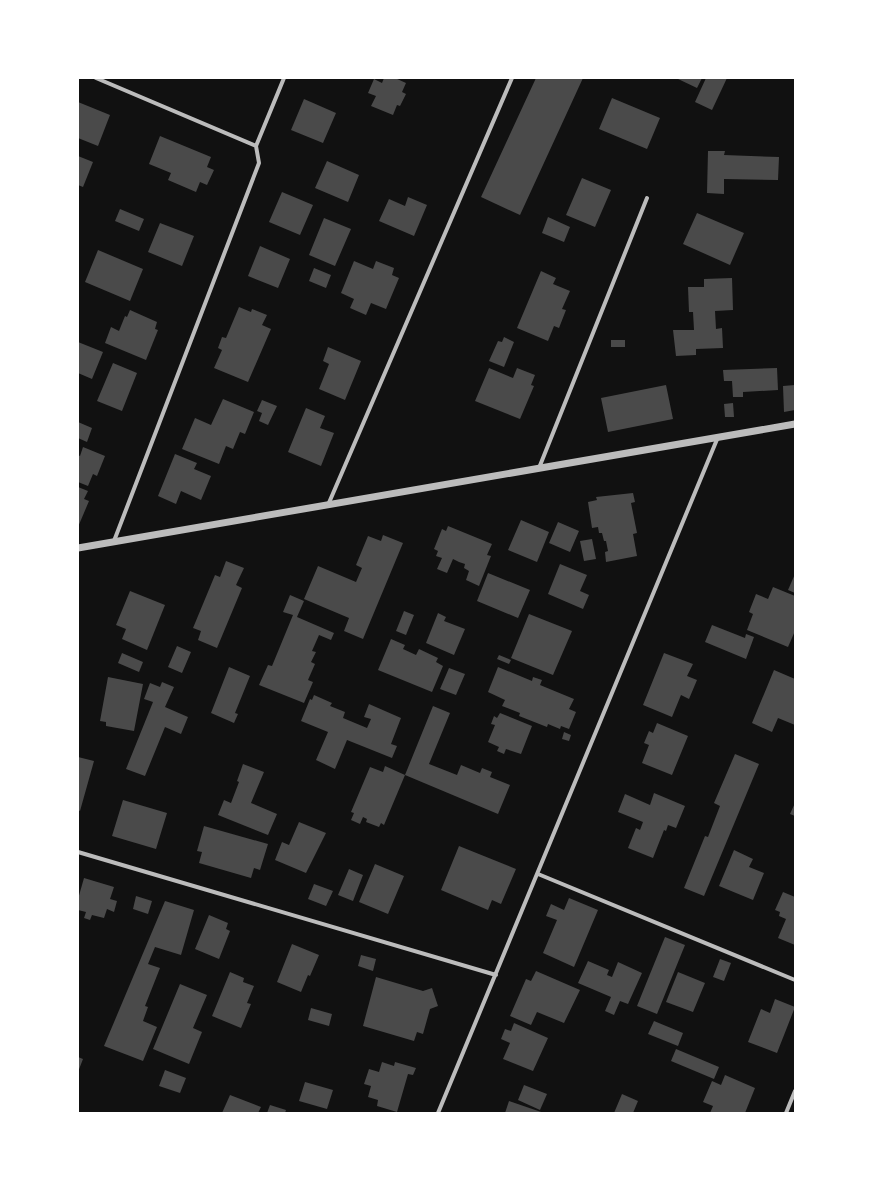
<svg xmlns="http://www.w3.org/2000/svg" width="873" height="1191" viewBox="0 0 873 1191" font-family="'PT Sans Narrow',sans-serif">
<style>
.building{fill:#4a4a4a}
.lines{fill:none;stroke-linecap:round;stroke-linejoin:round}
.minor{stroke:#bcbcbc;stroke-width:4}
.tertiary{stroke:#bcbcbc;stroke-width:7}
</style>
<rect width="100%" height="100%" fill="#111"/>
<path class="building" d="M384 78H395L406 83 402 92 406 94 400 106 397 105 393 115 371 106 376 96 368 93 374 79 382 83Z
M536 78H583L520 215 481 197Z
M676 78H702L697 88Z
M706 78H727L712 110 695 102Z
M612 98 660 118 647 149 599 129Z
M304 99 336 113 323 143 291 130Z
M78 102 110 115 98 146 78 138Z
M160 136 211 157 207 167 214 170 207 185 200 182 196 192 168 180 171 173 149 164Z
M708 151H725L724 155 779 157 778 180 724 179V194L707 193Z
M78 156 93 162 83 187 78 185Z
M327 161 359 175 348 202 315 188Z
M582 178 611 190 595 227 566 215Z
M282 192 313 205 300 235 269 222Z
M408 197 427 205 414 236 379 221 389 199 405 206Z
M120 209 144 219 139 231 115 221Z
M697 213 744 233 730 265 683 244Z
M548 217 570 227 564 242 542 233Z
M324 218 351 229 335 266 309 255Z
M160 223 194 236 182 266 148 252Z
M260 246 290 259 278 288 248 276Z
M98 250 143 269 130 301 85 282Z
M354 261 373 269 376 261 394 268 392 275 399 278 386 309 371 303 366 315 350 308 354 299 341 293Z
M314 268 331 275 326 288 309 281Z
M541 271 556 278 553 284 570 291 562 309 566 310 559 328 554 326 548 341 517 328Z
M732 278 733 310 715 311 716 329 722 328 723 348 696 349V355L676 356 673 330H694L693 312H689L688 287H704V279Z
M239 307 251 312 252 309 267 315 262 325 271 329 248 382 214 368 222 350 218 348 222 337 226 338Z
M130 310 157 322 155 329 158 330 146 360 105 343 111 327 119 331 125 316 127 317Z
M504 337 514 342 504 367 489 361 498 341 502 342Z
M611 340H625V347H611Z
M78 342 103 352 92 379 78 373Z
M328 347 361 361 345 400 319 389 329 364 323 361Z
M113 363 137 373 122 411 97 401Z
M489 368 513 378 517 368 535 375 531 385 534 386 520 419 475 401Z
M777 368 778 390 743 392V397H733L732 381H724L723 370Z
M666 385 673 419 608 432 601 398Z
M795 385V410L784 412 783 386Z
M223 399 254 412 245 434 240 432 233 449 226 446 219 464 182 449 195 418 211 425Z
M262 400 277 406 268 425 259 421 262 413 257 411Z
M733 403 734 417H725L724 404Z
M306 408 325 416 320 428 334 433 321 466 288 452Z
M78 422 92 428 87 442 78 438Z
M83 447 105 456 97 476 93 474 88 486 78 482V455L80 456Z
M175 454 197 463 194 469 211 476 201 500 181 491 176 504 158 496Z
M78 487 88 491 84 499 89 501 78 527Z
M633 493 635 502 631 503 637 533 633 534 637 556 606 562 605 552 608 551 606 541H604L602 533H599L598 527 592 528 588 502 597 500 596 497Z
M521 520 549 532 537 562 508 550Z
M558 522 579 531 570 552 549 543Z
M448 526 492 544 487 555 491 556 479 586 466 580 469 571 464 568 465 564 459 562 453 559 447 573 437 569 442 558 436 556 438 551 434 549 442 529 446 531Z
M383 535 403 543 363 639 344 631 349 618 304 599 318 566 356 582 362 568 356 565 368 536 381 541Z
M592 539 596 559 584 561 580 541Z
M226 561 244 568 236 585 242 588 217 648 198 640 201 631 193 628 215 575 220 577Z
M560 564 587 575 580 591 589 595 583 609 548 594Z
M488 573 530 590 518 618 477 601Z
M795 574V593L788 590Z
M773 587 795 596V631L788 647 747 630 753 614 749 612 756 594 768 599Z
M130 591 165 605 147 650 122 639 126 629 116 625Z
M290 595 304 601 297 617 334 633 331 640 319 635 312 651 316 652 311 662 315 664 308 680 313 682 304 703 259 685 268 665 272 666 293 615 283 612Z
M404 611 414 615 406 635 396 631Z
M438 613 446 617 444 621 465 629 454 655 426 643Z
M529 614 572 631 553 675 511 658Z
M712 625 745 638 746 634 754 637 746 659 705 642Z
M391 639 405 645 403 649 416 655 419 649 438 658 436 662 443 666 432 692 378 670Z
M177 646 191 652 182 673 168 667Z
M122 653 143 662 139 672 118 663Z
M664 653 693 664 687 676 697 680 689 699 681 695 672 717 643 705Z
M499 655 511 660 509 664 497 659Z
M229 667 250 676 235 713 238 714 234 723 211 713Z
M498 667 532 681 533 677 542 680 540 685 574 699 569 709 576 712 569 729 561 726 560 729 548 724 547 727 519 716 520 713 502 706 505 700 488 692Z
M449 668 465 674 456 695 440 689Z
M774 670 795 679V725L778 718 772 732 752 723Z
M108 677 143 684 134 731 106 726V722L100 721Z
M162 682 174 687 165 707 188 717 181 734 165 727 145 776 126 769 153 702 144 699 150 683 160 687Z
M314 695 332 703 330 706 345 712 343 718 367 728 371 719 364 717 369 704 401 718 391 744 397 746 392 758 347 740 335 769 316 760 328 732 301 721 310 699 312 700Z
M433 706 450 713 429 764 457 775 461 765 480 773 482 768 492 772 490 777 510 785 498 814 405 775Z
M500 713 532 726 521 754 506 749 504 754 497 751 499 747 488 742 495 725 491 724 494 716 497 718Z
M657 723 688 736 672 775 642 763 649 745 644 743 649 731 653 733Z
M564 732 571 735 569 741 562 739Z
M735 754 759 764 704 896 684 888 705 836 708 837 720 806 714 803Z
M78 757 94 761 80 811 78 810Z
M243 764 264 772 251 803 277 814 268 835 218 815 224 800 231 803 239 782 237 781Z
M385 766 405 775 384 825 381 823 379 827 366 822 367 819 363 817 360 824 351 820 354 813 351 812 370 767 383 772Z
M654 793 685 806 676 828 668 825 666 831 664 830 653 858 628 848 636 828 640 830 643 822 618 812 625 794 650 805Z
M123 800 167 813 156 849 112 836Z
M795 803V816L790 814Z
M299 822 326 833 306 873 275 860 282 842 289 845Z
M204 826 268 844 260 870 254 868 251 878 199 863 202 852 197 851Z
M459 846 516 869 501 904 492 900 488 910 441 890Z
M734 850 753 859 749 867 764 873 753 900 719 886Z
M375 864 404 876 388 914 359 902Z
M349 869 363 875 353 901 338 895Z
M84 878 114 887 110 899 117 901 114 912 107 909 104 918 92 915 90 920 84 918 86 912 78 910V899Z
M314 884 333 891 326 906 308 899Z
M783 892 795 897V945L778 938 786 919 779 916 780 912 775 910Z
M136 896 152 901 148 914 133 909Z
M569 898 598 910 574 967 543 953 557 920 546 916 551 904 564 910Z
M165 901 194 910 181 955 155 947 148 964 160 968 145 1006 148 1007 143 1021 157 1027 143 1061 104 1046Z
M209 915 228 923 226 929 230 931 219 959 195 949Z
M665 937 685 945 657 1014 637 1006Z
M292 944 319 955 310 976 308 975 301 992 277 982Z
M361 955 376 959 373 971 358 966Z
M720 959 731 963 724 981 713 977Z
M588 961 609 970 607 975 612 977 618 962 642 973 628 1004 620 1001 614 1015 605 1011 611 997 578 983Z
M536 971 580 990 564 1023 537 1012 531 1025 510 1016 526 979 531 981Z
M230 972 244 978 243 982 254 986 247 1003 251 1004 241 1028 212 1016Z
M678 972 705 983 693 1012 666 1002Z
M376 977 423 991 432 988 438 1006 430 1009 423 1034 417 1032 414 1041 363 1026Z
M180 984 207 995 193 1028 202 1032 189 1064 153 1049Z
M775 999 795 1007 777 1053 748 1042 761 1009 770 1013Z
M311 1008 332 1014 329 1026 308 1020Z
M654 1021 683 1033 678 1046 648 1034Z
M514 1023 548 1038 533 1071 503 1059 510 1043 501 1039 505 1029 511 1031Z
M676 1049 719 1067 714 1079 671 1061Z
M78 1057 83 1059 78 1072Z
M382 1062 394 1066 395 1062 416 1068 413 1075 408 1074 397 1112 377 1106 378 1100 368 1097 371 1086 364 1084 369 1069 379 1072Z
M165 1070 186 1078 180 1093 159 1086Z
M725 1075 755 1088 745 1113H710L713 1106 703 1102 712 1081 721 1085Z
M305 1082 333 1090 327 1109 299 1101Z
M524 1085 547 1094 540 1110 518 1100Z
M622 1094 638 1101 633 1113H614Z
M230 1095 261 1107 258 1113H222Z
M509 1101 544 1113H505Z
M270 1105 286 1110 285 1113H267Z"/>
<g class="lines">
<path class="minor" d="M96 78 256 146
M539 468 647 198
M328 505 512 78
M114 541 259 163 256 146 284 78
M78 852 496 975
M538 874 795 980
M438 1113 718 437
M786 1113 795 1091"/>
<path class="tertiary" d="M78 548 795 424"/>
</g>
<rect width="873" height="1191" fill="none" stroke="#ffffff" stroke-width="158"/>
</svg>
